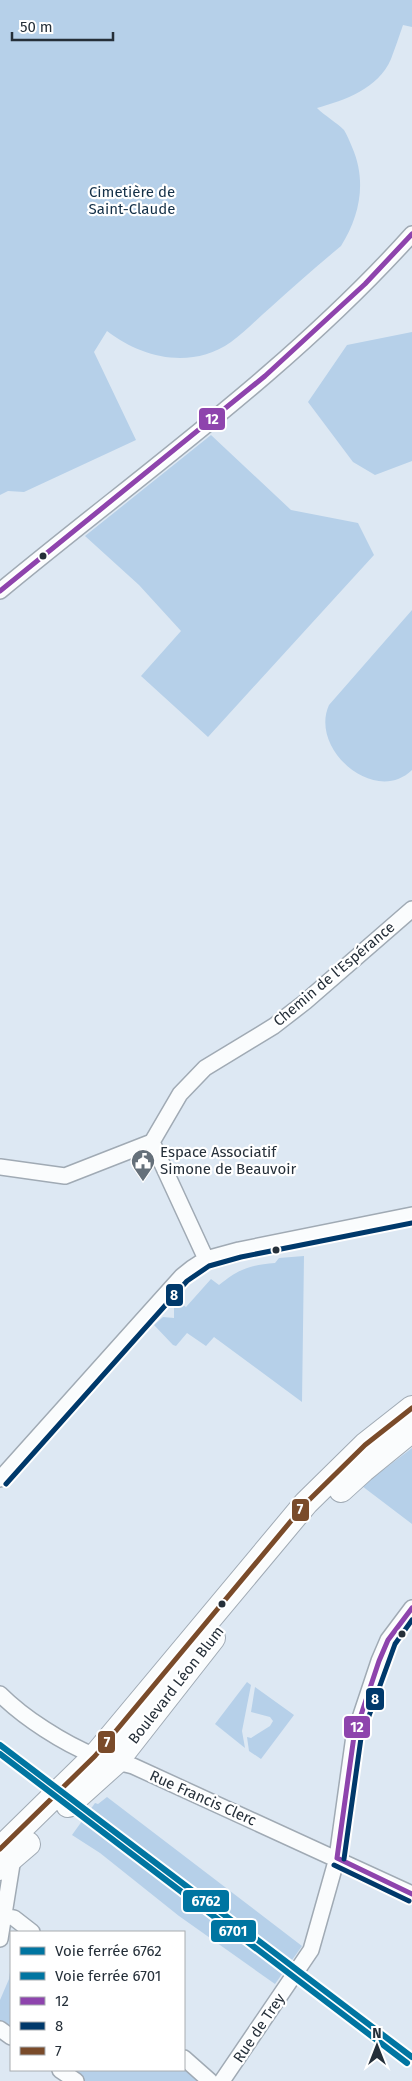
<svg xmlns="http://www.w3.org/2000/svg" width="412" height="2081" viewBox="0 0 412 2081" font-family="'Fira Sans',sans-serif">
<style>
.green{fill:#b6d0e9}
.lines{fill:none;stroke-linecap:round;stroke-linejoin:round}
.minor-casing{stroke:#a0aab4;stroke-width:18}
.primary-casing{stroke:#a0aab4;stroke-width:26}
.minor{stroke:#fafcfd;stroke-width:15}
.primary{stroke:#fafcfd;stroke-width:24}
.bus-1-casing{stroke:#fff;stroke-width:9}
.bus-2-casing{stroke:#fff;stroke-width:9}
.bus-3-casing{stroke:#fff;stroke-width:9}
.bus-1{stroke:#8e44ad;stroke-width:5}
.bus-2{stroke:#00396b;stroke-width:5}
.bus-3{stroke:#7a4b2a;stroke-width:5}
.rail-1-casing{stroke:#fff;stroke-width:10}
.rail-2-casing{stroke:#fff;stroke-width:10}
.rail-1{stroke:#0075a1;stroke-width:6}
.rail-2{stroke:#0075a1;stroke-width:6}
.bus-dot{fill:#252f39;stroke:#fff;stroke-width:2}
.labels{text-anchor:middle;dominant-baseline:central;stroke-width:4.5;stroke-linejoin:round;paint-order:stroke}
.park-label{font-size:15px;fill:#143048;stroke:#fff}
.street-label{font-size:15px;fill:#252f39;stroke:#fff}
.poi-label{font-size:15px;fill:#252f39;stroke:#fff;text-anchor:start}
.line-badge{stroke:#fff;stroke-width:2}
.badge-label{font-size:14px;text-anchor:middle;font-weight:bold;fill:#fff}
</style>
<rect width="100%" height="100%" fill="#dde8f3"/>
<path class="green" d="M0 0H412V27L403 25C399 37 395 48 391 59 378 89 345 100 317 108 325 116 336 122 344 130 347 135 350 142 352 147 367 181 360 216 341 246 317 266 294 286 271 307 258 318 245 332 231 342 191 370 142 358 107 331L94 352 136 440 24 492 8 491 0 495Z
M412 332V461L375 475 353 462 308 402 347 345Z
M211 435 291 510 358 523 374 555 208 737 141 676 181 631 139 585 85 536Z
M412 610V770C375 806 309 749 329 705Z
M304 1256 302 1402 214 1337 206 1346 187 1333 176 1346 173 1345 154 1325 163 1317 174 1318V1299L186 1307 211 1279 219 1285C239 1269 249 1265 275 1263L279 1258Z
M412 1448V1524L362 1486Z
M247 1682 251 1685 242 1731 245 1748 215 1724Z
M255 1687 294 1715 261 1759 249 1751 247 1737 251 1738 270 1726 273 1721 270 1717 251 1712Z
M107 1797 302 1946 275 1984 179 1916 100 1853 72 1835 95 1803 98 1804Z
M11 1965V2029L0 2021V2000L9 1979Z
M184 2067 200 2081H84L68 2070H184Z"/>
<g class="lines">
<g class="minor-casing">
<path id="minor" d="M0 591C140 475 290 370 412 234
M152 1142 180 1094 205 1068 274 1026 305 1002 412 909
M152 1142 206 1259
M0 1167 65 1176 152 1142
M0 1479 138 1325 182 1276 192 1268 206 1259 239 1250 412 1215
M0 1694C24 1718 63 1743 95 1756 107 1760 121 1763 133 1766L412 1894
M4 1916 14 1918 32 1932
M0 1939 13 1858
M0 2029 11 2037
M184 2058 210 2081
M60 2070 76 2081
M222 2081 311 1950 337 1858 354 1736 379 1661 388 1640 412 1608"/>
</g>
<g class="primary-casing">
<path id="primary" d="M341 1490 363 1470 412 1430
M68 1805 116 1762 213 1638
M0 1849 95 1756 306 1503 365 1445 412 1408
M0 1868 28 1844"/>
</g>
<use href="#minor" class="minor"/>
<use href="#primary" class="primary"/>
<g class="bus-1-casing">
<path id="bus-1" d="M0 591 265 376 365 284 412 234
M337 1858 354 1736 379 1661 388 1640 412 1608
M337 1858 412 1894"/>
</g>
<g class="bus-2-casing">
<path id="bus-2" d="M6 1484 187 1281 209 1266 241 1257 412 1223
M344 1859 361 1738 395 1644 412 1620
M334 1865 409 1901"/>
</g>
<g class="bus-3-casing">
<path id="bus-3" d="M0 1849 95 1756 306 1503 365 1445 412 1408"/>
</g>
<use href="#bus-1" class="bus-1"/>
<use href="#bus-2" class="bus-2"/>
<use href="#bus-3" class="bus-3"/>
<g class="rail-1-casing">
<path id="rail-1" d="M0 1745 412 2057"/>
</g>
<g class="rail-2-casing">
<path id="rail-2" d="M0 1754 407 2063"/>
</g>
<use href="#rail-1" class="rail-1"/>
<use href="#rail-2" class="rail-2"/>
</g>
<defs>
<g id="civic-pin" transform="scale(1.25)"><path d="M0 17L-7.5 6A9.5 9.5 0 1 1 7.5 6Z" fill="#65707a" stroke="#fff"/><path d="M-.6-6.5H3V-4.5H.6V-3L4-1V1h2V6H-6V1h2V-1L-.6-3ZM-1.2 2.5V6h2.4V2.5Z" fill="#fff"/></g>
</defs>
<g fill-rule="evenodd">
<use href="#civic-pin" x="143" y="1161"/>
</g>
<g class="bus-dot">
<circle cx="43" cy="556" r="4.5"/>
<circle cx="276" cy="1250" r="4.5"/>
<circle cx="222" cy="1604" r="4.5"/>
<circle cx="402" cy="1634" r="4.5"/>
</g>
<g class="labels">
<g class="park-label">
<text x="132" y="192">Cimetière de<tspan x="132" dy="17">Saint-Claude</tspan></text>
</g>
<g class="street-label">
<text transform="translate(334 974) rotate(-40)">Chemin de l'Espérance</text>
<text transform="translate(176 1685) rotate(-52)">Boulevard Léon Blum</text>
<text transform="translate(203 1798) rotate(24)">Rue Francis Clerc</text>
<text transform="translate(259 2028) rotate(-56)">Rue de Trey</text>
</g>
<g class="poi-label">
<text x="160" y="1152">Espace Associatif<tspan x="160" dy="17">Simone de Beauvoir</tspan></text>
</g>
</g>
<g class="line-badge">
<rect x="198" y="407" width="28" height="24" rx="5" fill="#8e44ad"/>
<rect x="165" y="1283" width="19" height="24" rx="5" fill="#00396b"/>
<rect x="291" y="1498" width="19" height="24" rx="5" fill="#7a4b2a"/>
<rect x="365" y="1687" width="20" height="24" rx="5" fill="#00396b"/>
<rect x="343" y="1715" width="28" height="24" rx="5" fill="#8e44ad"/>
<rect x="97" y="1730" width="19" height="24" rx="5" fill="#7a4b2a"/>
<rect x="182" y="1889" width="48" height="24" rx="5" fill="#0075a1"/>
<rect x="210" y="1919" width="47" height="24" rx="5" fill="#0075a1"/>
</g>
<g class="badge-label">
<text x="212" y="424">12</text>
<text x="174" y="1300">8</text>
<text x="300" y="1514">7</text>
<text x="375" y="1704">8</text>
<text x="357" y="1732">12</text>
<text x="107" y="1747">7</text>
<text x="206" y="1906">6762</text>
<text x="233" y="1936">6701</text>
</g>
<rect x="10" y="1931" width="175" height="140" fill="#ffffff" stroke="#a8acb0"/>
<rect x="20" y="1947" width="25" height="8" fill="#0075a1" stroke="#a8acb0"/>
<text x="55" y="1956" font-size="15" fill="#252f39">Voie ferrée 6762</text>
<rect x="20" y="1972" width="25" height="8" fill="#0075a1" stroke="#a8acb0"/>
<text x="55" y="1981" font-size="15" fill="#252f39">Voie ferrée 6701</text>
<rect x="20" y="1997" width="25" height="8" fill="#8e44ad" stroke="#a8acb0"/>
<text x="55" y="2006" font-size="15" fill="#252f39">12</text>
<rect x="20" y="2022" width="25" height="8" fill="#00396b" stroke="#a8acb0"/>
<text x="55" y="2031" font-size="15" fill="#252f39">8</text>
<rect x="20" y="2047" width="25" height="8" fill="#7a4b2a" stroke="#a8acb0"/>
<text x="55" y="2056" font-size="15" fill="#252f39">7</text>
<g transform="translate(377 2046)" stroke="#ffffff" stroke-width="4" paint-order="stroke">
<path d="M0-4L9 19L0 12L-9 19Z" fill="#252f39"/>
<text y="-8" font-size="14" font-weight="bold" text-anchor="middle" fill="#252f39">N</text>
</g>
<path d="M12 32v8h101v-8" fill="none" stroke="#252f39" stroke-width="2.5"/>
<text x="20" y="32" font-size="15" fill="#252f39" stroke="#ffffff" stroke-width="4" paint-order="stroke">50 m</text>
</svg>
